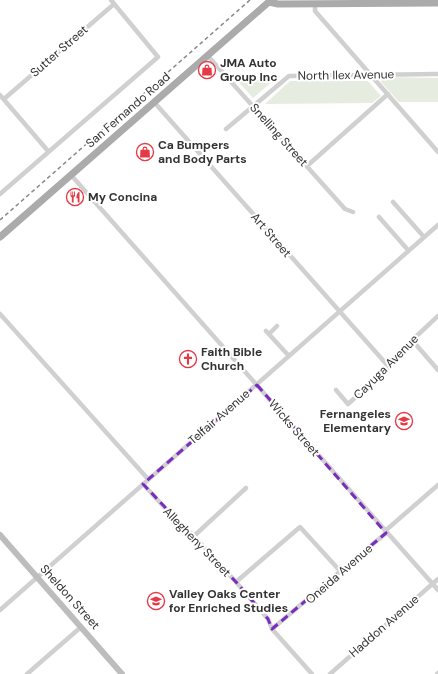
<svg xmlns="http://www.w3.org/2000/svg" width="438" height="674" viewBox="0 0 438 674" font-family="'DM Sans',sans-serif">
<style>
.green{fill:#e6ecdf}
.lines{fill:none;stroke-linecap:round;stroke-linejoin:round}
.street{stroke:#d0d0d0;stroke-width:4.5}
.secondary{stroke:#bdbdbd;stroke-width:6}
.primary{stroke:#ababab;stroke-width:7}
.rail{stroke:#888;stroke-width:1.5;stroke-dasharray:4 3;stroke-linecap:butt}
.marked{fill:none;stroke:#7b2cbf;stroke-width:3;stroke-dasharray:8 5;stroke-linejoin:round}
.labels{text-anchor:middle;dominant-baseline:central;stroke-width:4;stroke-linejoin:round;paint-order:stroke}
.street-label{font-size:12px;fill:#333;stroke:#fff}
.poi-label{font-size:12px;font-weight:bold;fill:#333;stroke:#fff;text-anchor:start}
</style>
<rect width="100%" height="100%" fill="#fff"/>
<path class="green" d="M383 77 438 78V102H399L381 82Z
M237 80H274L253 98Z
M290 81H368L381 96 372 103 265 104Z"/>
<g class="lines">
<path class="street" d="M315 4V11L438 152
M207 55 345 209 353 212
M0 95 48 151
M4 99 114 4
M154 102 389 367
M226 129 289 76 438 74
M307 166 388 94
M71 175 438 590
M0 194 158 57 111 0
M393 202 424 237
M379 217 408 250
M0 314 148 479
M266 331 289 356
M269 334 277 326
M412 340 438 370
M336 390 348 404 389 367 406 346 438 316
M143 484 176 520 194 536 236 582 268 619 272 629 312 674
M385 531 438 485
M194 536 246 488
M236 582 300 527 341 572
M0 610 438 225
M272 629 386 533
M27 674 81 627
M330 674 438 579
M437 674 438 673"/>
<path class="secondary" d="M0 535 122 674"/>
<path class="primary" d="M269 2 278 4 438 3
M0 237 271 0"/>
<path class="rail" d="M0 220 250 0"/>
</g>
<path class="marked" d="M257 385 386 533 272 629 268 619 236 582 143 484Z"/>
<defs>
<g id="shop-ring" transform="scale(0.9)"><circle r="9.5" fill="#fff" stroke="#e63946" stroke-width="1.5"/><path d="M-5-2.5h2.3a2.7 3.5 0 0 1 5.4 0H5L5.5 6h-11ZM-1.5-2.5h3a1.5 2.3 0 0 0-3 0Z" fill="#e63946"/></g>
<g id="restaurant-ring" transform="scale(0.9)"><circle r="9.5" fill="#fff" stroke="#e63946" stroke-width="1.5"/><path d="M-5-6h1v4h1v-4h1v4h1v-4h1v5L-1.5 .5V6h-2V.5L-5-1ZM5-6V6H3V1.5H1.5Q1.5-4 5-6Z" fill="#e63946"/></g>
<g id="church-ring" transform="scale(0.9)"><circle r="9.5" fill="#fff" stroke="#e63946" stroke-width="1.5"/><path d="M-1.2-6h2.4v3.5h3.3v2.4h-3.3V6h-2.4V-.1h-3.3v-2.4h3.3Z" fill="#e63946"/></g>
<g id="school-ring" transform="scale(0.9)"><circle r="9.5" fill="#fff" stroke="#e63946" stroke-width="1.5"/><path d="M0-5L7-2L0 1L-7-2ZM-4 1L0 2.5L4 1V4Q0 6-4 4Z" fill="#e63946"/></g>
</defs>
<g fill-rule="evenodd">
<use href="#shop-ring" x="207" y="70"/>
<use href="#shop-ring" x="145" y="152"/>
<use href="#restaurant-ring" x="75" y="197"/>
<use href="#church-ring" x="188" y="359"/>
<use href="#school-ring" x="404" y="421"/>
<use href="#school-ring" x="156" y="601"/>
</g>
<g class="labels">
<g class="street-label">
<text transform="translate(59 51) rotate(-41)">Sutter Street</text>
<text transform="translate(346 75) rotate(-1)">North Ilex Avenue</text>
<text transform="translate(128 110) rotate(-41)">San Fernando Road</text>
<text transform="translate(279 135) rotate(48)">Snelling Street</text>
<text transform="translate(271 235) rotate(49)">Art Street</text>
<text transform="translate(386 367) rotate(-45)">Cayuga Avenue</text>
<text transform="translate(219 417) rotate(-41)">Telfair Avenue</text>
<text transform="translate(294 428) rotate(49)">Wicks Street</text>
<text transform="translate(197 542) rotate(46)">Allegheny Street</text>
<text transform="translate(339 574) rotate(-41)">Oneida Avenue</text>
<text transform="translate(70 597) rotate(48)">Sheldon Street</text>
<text transform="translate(384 626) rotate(-41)">Haddon Avenue</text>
</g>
<g class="poi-label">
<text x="220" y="63">JMA Auto<tspan x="220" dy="14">Group Inc</tspan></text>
<text x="158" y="145">Ca Bumpers<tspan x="158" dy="14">and Body Parts</tspan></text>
<text x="88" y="197">My Concina</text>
<text x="201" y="352">Faith Bible<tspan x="201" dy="14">Church</tspan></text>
<text x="391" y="414" text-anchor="end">Fernangeles<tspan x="391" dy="14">Elementary</tspan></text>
<text x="169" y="594">Valley Oaks Center<tspan x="169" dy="14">for Enriched Studies</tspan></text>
</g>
</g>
</svg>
